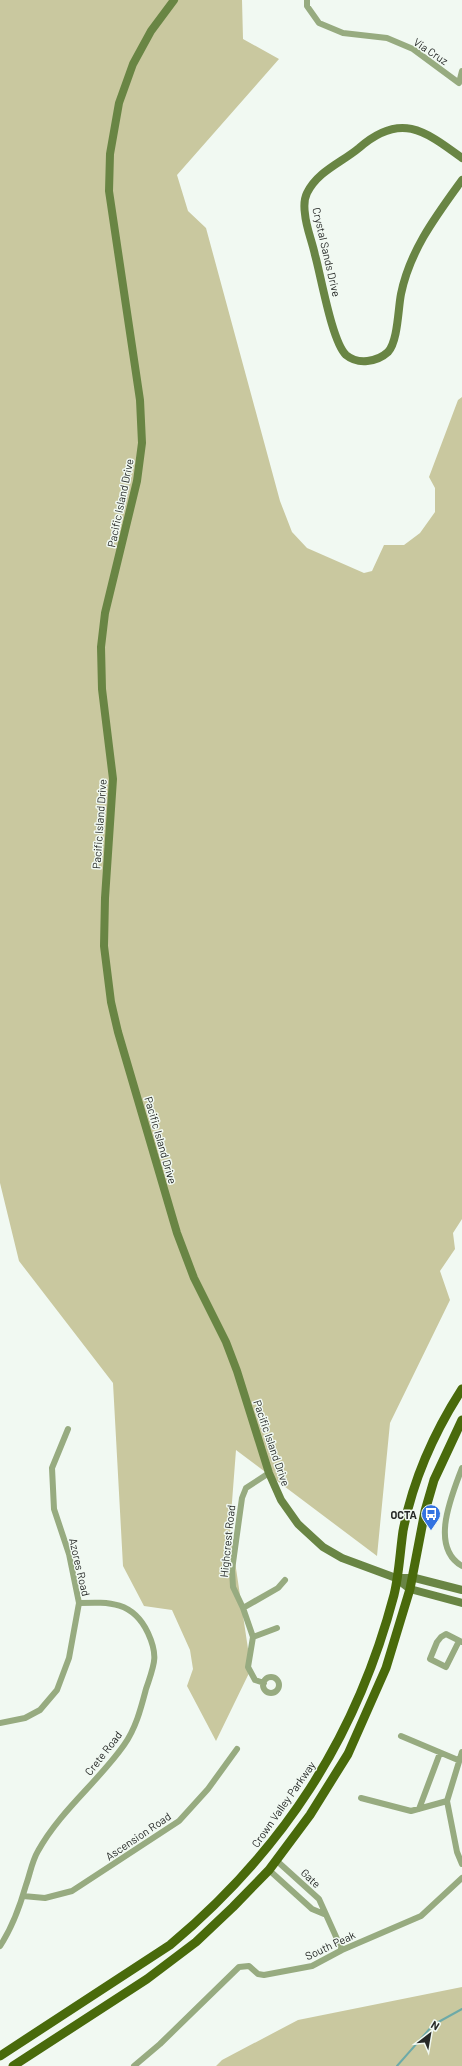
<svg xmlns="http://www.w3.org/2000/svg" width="462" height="2066" viewBox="0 0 462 2066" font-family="Barlow,sans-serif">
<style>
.green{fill:#c9c89f}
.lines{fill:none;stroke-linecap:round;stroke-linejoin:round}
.stream{stroke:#6daaa8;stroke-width:2}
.street{stroke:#97ab80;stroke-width:6}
.secondary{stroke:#698544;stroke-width:8}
.primary{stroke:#496a0b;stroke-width:9}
.labels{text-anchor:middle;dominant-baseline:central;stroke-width:3;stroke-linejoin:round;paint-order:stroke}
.street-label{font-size:11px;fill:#262927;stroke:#f1f9f2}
.poi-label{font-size:11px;font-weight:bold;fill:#262927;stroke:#f1f9f2;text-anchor:end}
</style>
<rect width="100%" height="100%" fill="#f1f9f2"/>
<path class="green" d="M0 0H242L243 39 279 59 177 175 188 211 206 228 280 501 292 532 307 548 364 573 372 571 384 545H404L420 533 435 512V488L429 477 458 400 462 397V1219L453 1233 455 1249 440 1271 450 1300 390 1423 377 1556 236 1450 230 1528 251 1669 216 1741 187 1686 193 1669 190 1650 172 1610 144 1606 123 1566 113 1383 19 1261 0 1183Z
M462 1987V2066H216L222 2060 298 2020Z"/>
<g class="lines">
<path class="stream" d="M397 2066 433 2025 462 2009"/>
<path class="street" d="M307 0V6L319 23 343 33 387 38 413 49 459 83 462 71
M462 1468C452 1495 429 1547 462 1566
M243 1608 278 1588 285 1580
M253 1637 277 1628
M459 1641 446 1667 430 1659 437 1642 441 1637 446 1634 462 1642
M263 1685a8 8 0 1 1 16 0a8 8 0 1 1-16 0Z
M264 1683 255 1680 248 1667 253 1637 243 1608 233 1587 232 1570 242 1498 246 1488 269 1473
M0 1723 25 1718 40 1710 57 1690 69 1658 79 1603 69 1554 54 1509 52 1468 68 1429
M401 1736 458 1760
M462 1752 447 1801 457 1852 462 1864
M361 1798 411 1811 447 1801
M419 1809 440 1753
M277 1861 319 1899 342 1950
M269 1870 312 1909 324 1914
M23 1896 45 1898 72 1891 179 1821 208 1789 237 1749
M0 1946C12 1928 20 1906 26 1885 30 1874 32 1861 38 1851 60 1811 98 1782 124 1745 136 1728 141 1708 146 1689 154 1665 159 1657 148 1633 133 1601 109 1602 79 1603
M134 2066 160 2044 239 1967 249 1966 258 1974 264 1975 312 1966 342 1950 421 1916 462 1878"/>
<path class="secondary" d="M174 0 151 31 133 64 119 103 110 154 109 191 140 400 142 443 137 481 105 613 101 647 102 689 113 779 105 898 104 946 111 1002 118 1032 177 1233 194 1278 226 1342 237 1371 269 1473 281 1500 298 1524 323 1547 342 1558 396 1578 410 1589 462 1603
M462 158C424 130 400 112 359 148 341 163 318 171 307 193 304 199 304 207 305 214 306 227 312 241 315 255 321 276 332 342 346 355 358 365 377 362 388 352 398 341 398 309 401 294 410 250 436 216 462 180
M396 1578H415L462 1590"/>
<path class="primary" d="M0 2056 170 1945C283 1850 356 1739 394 1595 399 1575 400 1552 403 1531 413 1479 433 1434 462 1389
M13 2066 147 1979 196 1942 233 1907 269 1870 310 1815 348 1754 386 1668 410 1589 425 1511 434 1480 462 1420"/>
</g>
<defs>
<g id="bus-pin" transform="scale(1)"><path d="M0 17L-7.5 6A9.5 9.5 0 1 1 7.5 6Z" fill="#3474e1" stroke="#f1f9f2"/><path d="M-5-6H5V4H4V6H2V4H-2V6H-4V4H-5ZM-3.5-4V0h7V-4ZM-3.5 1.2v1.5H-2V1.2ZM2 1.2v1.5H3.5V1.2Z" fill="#fff"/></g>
</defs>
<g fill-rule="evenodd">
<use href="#bus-pin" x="431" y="1514"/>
</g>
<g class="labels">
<g class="street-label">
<text transform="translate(431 51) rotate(34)">Via Cruz</text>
<text transform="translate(327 252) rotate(77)">Crystal Sands Drive</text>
<text transform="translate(120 503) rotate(-78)">Pacific Island Drive</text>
<text transform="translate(99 824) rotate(-86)">Pacific Island Drive</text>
<text transform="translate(161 1140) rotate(74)">Pacific Island Drive</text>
<text transform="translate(272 1443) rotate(71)">Pacific Island Drive</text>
<text transform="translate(227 1541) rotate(-84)">Highcrest Road</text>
<text transform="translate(80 1567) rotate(77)">Azores Road</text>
<text transform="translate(103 1753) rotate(-52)">Crete Road</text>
<text transform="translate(283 1804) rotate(-55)">Crown Valley Parkway</text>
<text transform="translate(138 1836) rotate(-34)">Ascension Road</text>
<text transform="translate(311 1878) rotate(43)">Gate</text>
<text transform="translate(330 1945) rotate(-25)">South Peak</text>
</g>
<g class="poi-label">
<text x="417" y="1514">OCTA</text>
</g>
</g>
<g transform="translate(430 2034) rotate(31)" stroke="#f1f9f2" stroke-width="3" paint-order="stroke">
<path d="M0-3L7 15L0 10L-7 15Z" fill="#262927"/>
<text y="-6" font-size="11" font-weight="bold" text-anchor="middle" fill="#262927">N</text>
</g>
</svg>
